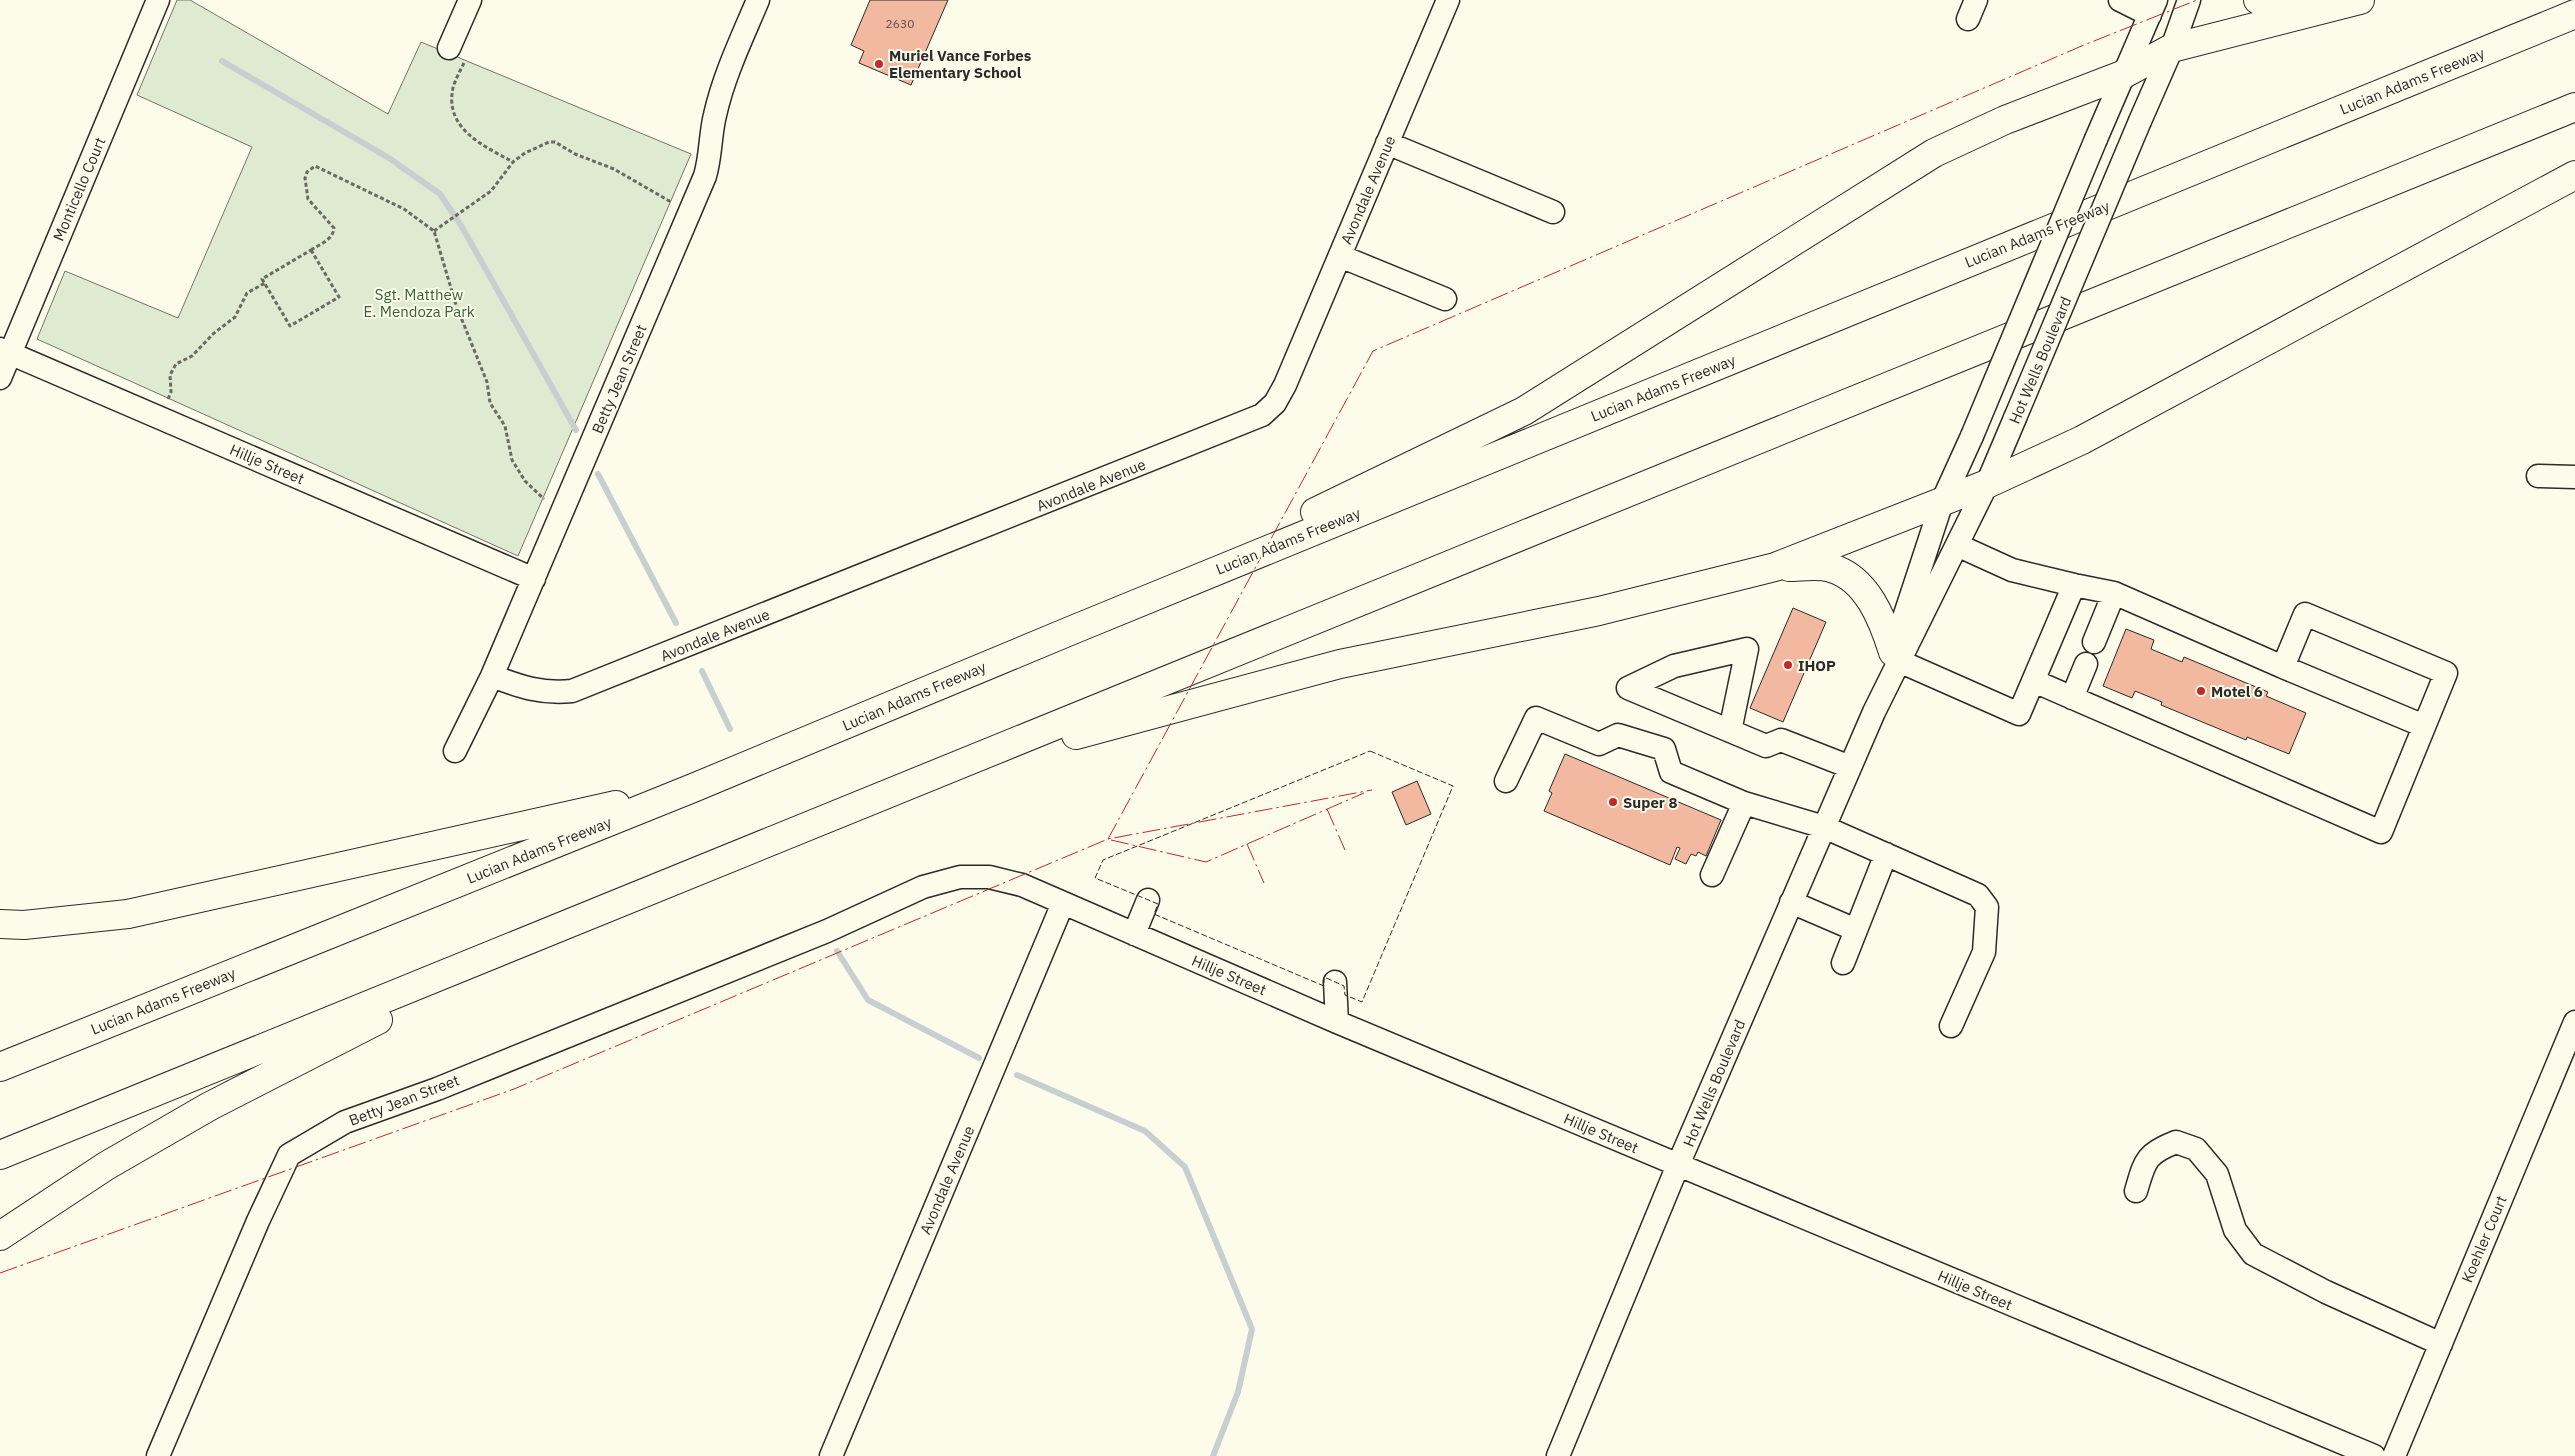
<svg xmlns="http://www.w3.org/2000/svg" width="2575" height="1456" viewBox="0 0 2575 1456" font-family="'IBM Plex Sans',sans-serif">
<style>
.green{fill:#deebd1;stroke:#74746e}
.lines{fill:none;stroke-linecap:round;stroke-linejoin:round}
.stream{stroke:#c7d0d0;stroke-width:6}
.building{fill:#f2b8a0;stroke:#2b2b2b}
.minor-casing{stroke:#2b2b2b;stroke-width:25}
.highway-casing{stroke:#2b2b2b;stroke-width:30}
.path{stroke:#6a6964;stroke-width:3;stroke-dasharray:4 2.5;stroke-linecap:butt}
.minor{stroke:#fdfbea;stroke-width:22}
.highway{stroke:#fdfbea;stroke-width:28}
.minor-bridge-casing{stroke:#2b2b2b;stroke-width:25;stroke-linecap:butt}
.minor-bridge{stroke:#fdfbea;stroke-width:22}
.fence{stroke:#2b2b2b;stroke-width:1;stroke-dasharray:6 2.5;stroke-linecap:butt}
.power{stroke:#c62828;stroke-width:1;stroke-dasharray:18 4 2.5 4;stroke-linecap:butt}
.poi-dot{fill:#c62828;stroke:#fdfbea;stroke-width:2}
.labels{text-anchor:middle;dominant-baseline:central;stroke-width:4;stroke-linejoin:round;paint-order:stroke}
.number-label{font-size:12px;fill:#5d4e48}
.poi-label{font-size:15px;font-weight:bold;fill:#2b2b2b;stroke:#fdfbea;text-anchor:start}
.street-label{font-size:15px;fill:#2b2b2b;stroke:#fdfbea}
.park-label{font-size:15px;fill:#34623c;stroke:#fdfbea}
</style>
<rect width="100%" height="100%" fill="#fdfbea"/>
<path class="green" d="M177 0H190L388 114 421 42 691 154 518 556 37 339 65 271 178 318 252 147 137 95Z"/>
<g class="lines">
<path class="stream" d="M222 61 389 158 440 194 462 227 576 430
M598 474 676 623
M702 671 730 729
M837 951 868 1000 979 1058
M1017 1075 1145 1131 1185 1167 1252 1329 1238 1392 1213 1456"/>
</g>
<path class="building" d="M870 0H948L911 85 859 63 864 51 851 45Z
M1793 608 1826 622 1783 722 1750 708Z
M2126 629 2154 640 2151 649 2182 662 2184 657 2268 692 2266 696 2306 713 2289 754 2247 737 2246 740 2161 705 2162 702 2135 691 2132 698 2103 686Z
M1565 754 1721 820 1706 856 1698 852 1696 856 1691 854 1686 864 1675 859 1680 848 1677 847 1670 865 1544 811 1552 793 1549 791Z
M1417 781 1431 814 1406 825 1392 792Z"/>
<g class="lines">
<g class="minor-casing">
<path id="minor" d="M2120 0 2150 15
M1968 19 1976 0
M449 48 470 0
M2140 121 2172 48 2189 0
M2096 139 2156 0
M1387 143 1553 212
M1340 256 1445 299
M0 349 534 579
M0 378 158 0
M2538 476 2575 477
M1897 639 1942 502 1972 436
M2094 642 2114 593
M1899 661 2019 714 2074 585 2012 570 1957 545
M2283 667 2424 726
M492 676C521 687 541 694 572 691L1262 415 1275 403 1285 385 1448 0
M2034 681 2381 832 2446 673 2305 614 2283 667 2114 593 2074 585
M2072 698 2086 664
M1730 731 1747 649 1674 666 1628 688 1766 746 1781 740 1850 767
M455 751 492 676 705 176C711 156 710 135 715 115 724 75 742 38 758 0
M1506 781 1536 718 1599 744 1618 735 1664 749 1671 772 1744 803 1824 827 1978 895 1987 907 1984 952 1951 1026
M1712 875 1744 803
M1791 902 1856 930
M1134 934 1148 900
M1843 963 1886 854
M1335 982 1337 1022
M2136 1191C2145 1161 2145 1154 2176 1142L2196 1149 2217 1174 2235 1230 2253 1254 2326 1292 2441 1344
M158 1456 258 1221 289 1155 345 1122 437 1089 827 931 923 887 960 877H989L1022 885 1337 1022 2374 1456
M831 1456 1063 903
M1558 1456 1678 1165 1874 712 1987 484 2015 418
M2394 1456 2575 1022"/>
</g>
<g class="highway-casing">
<path id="highway" d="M2258 0 2271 7H2303
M1315 512 1524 411 1934 153 2005 120 2122 75 2172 48 2360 0
M1789 567C1801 567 1819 564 1831 568 1867 578 1883 620 1893 652
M1076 735 1340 664 1599 611 1775 567 1987 484 2082 440 2575 175
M0 924 24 925 128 914 616 805
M0 1067 693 788 1070 631 2575 14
M0 1155 2575 107
M0 1236 106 1166 210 1106 378 1020"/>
</g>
<path class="path" d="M464 63C460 71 455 80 453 88 444 129 484 146 513 162
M434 231 491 191 513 162 525 153 549 142H555L575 154 614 169 671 202
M311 250C320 244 333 240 334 228L308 199 305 178 307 172 315 166 404 209 434 231 456 305 487 382 490 403 505 426 512 460 525 481 544 499
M311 250 339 297 290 326 262 279Z
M168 399 171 392 170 375 176 364 192 356 213 334 235 317 247 293 265 283"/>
<use href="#minor" class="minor"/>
<use href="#highway" class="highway"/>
<g class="minor-bridge-casing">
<path id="minor-bridge" d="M2015 418 2140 121
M1972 436 2096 139"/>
</g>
<use href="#minor-bridge" class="minor-bridge"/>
<path class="fence" d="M1370 751 1453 786 1362 1002 1345 995 1344 986 1324 977V986L1154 914 1158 904 1095 878 1103 860Z"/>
<path class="power" d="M1327 809 1345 850
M1108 839 1373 351 2084 45 2197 0
M1111 840 1206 862 1364 793
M1247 844 1264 883
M0 1273 514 1089 1108 839 1372 790"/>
</g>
<g class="poi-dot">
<circle cx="879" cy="64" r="5"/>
<circle cx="1788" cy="665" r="5"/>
<circle cx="2201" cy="691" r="5"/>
<circle cx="1613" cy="802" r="5"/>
</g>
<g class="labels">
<g class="number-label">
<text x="900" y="23">2630</text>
</g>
<g class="poi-label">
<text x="889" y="55">Muriel Vance Forbes<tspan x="889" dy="17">Elementary School</tspan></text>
<text x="1798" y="665">IHOP</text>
<text x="2211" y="691">Motel 6</text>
<text x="1623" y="802">Super 8</text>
</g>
<g class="street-label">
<text transform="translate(2412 81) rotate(-22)">Lucian Adams Freeway</text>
<text transform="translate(79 189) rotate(-67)">Monticello Court</text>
<text transform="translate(1368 190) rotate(-67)">Avondale Avenue</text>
<text transform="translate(2037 234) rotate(-22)">Lucian Adams Freeway</text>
<text transform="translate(2040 360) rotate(-67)">Hot Wells Boulevard</text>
<text transform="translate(619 379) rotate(-67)">Betty Jean Street</text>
<text transform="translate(1663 388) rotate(-22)">Lucian Adams Freeway</text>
<text transform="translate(267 464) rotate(23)">Hillje Street</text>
<text transform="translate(1091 485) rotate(-22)">Avondale Avenue</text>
<text transform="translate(1288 541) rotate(-22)">Lucian Adams Freeway</text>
<text transform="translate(715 635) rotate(-22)">Avondale Avenue</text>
<text transform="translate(914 696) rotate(-23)">Lucian Adams Freeway</text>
<text transform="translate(539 850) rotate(-22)">Lucian Adams Freeway</text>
<text transform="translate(1229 975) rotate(23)">Hillje Street</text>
<text transform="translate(163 1001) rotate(-22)">Lucian Adams Freeway</text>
<text transform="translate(1714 1083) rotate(-67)">Hot Wells Boulevard</text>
<text transform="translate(404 1100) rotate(-21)">Betty Jean Street</text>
<text transform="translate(1601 1133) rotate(23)">Hillje Street</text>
<text transform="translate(947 1180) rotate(-67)">Avondale Avenue</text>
<text transform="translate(2484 1239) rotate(-67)">Koehler Court</text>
<text transform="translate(1975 1290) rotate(23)">Hillje Street</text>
</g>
<g class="park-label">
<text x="419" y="294">Sgt. Matthew<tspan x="419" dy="17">E. Mendoza Park</tspan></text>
</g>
</g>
</svg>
